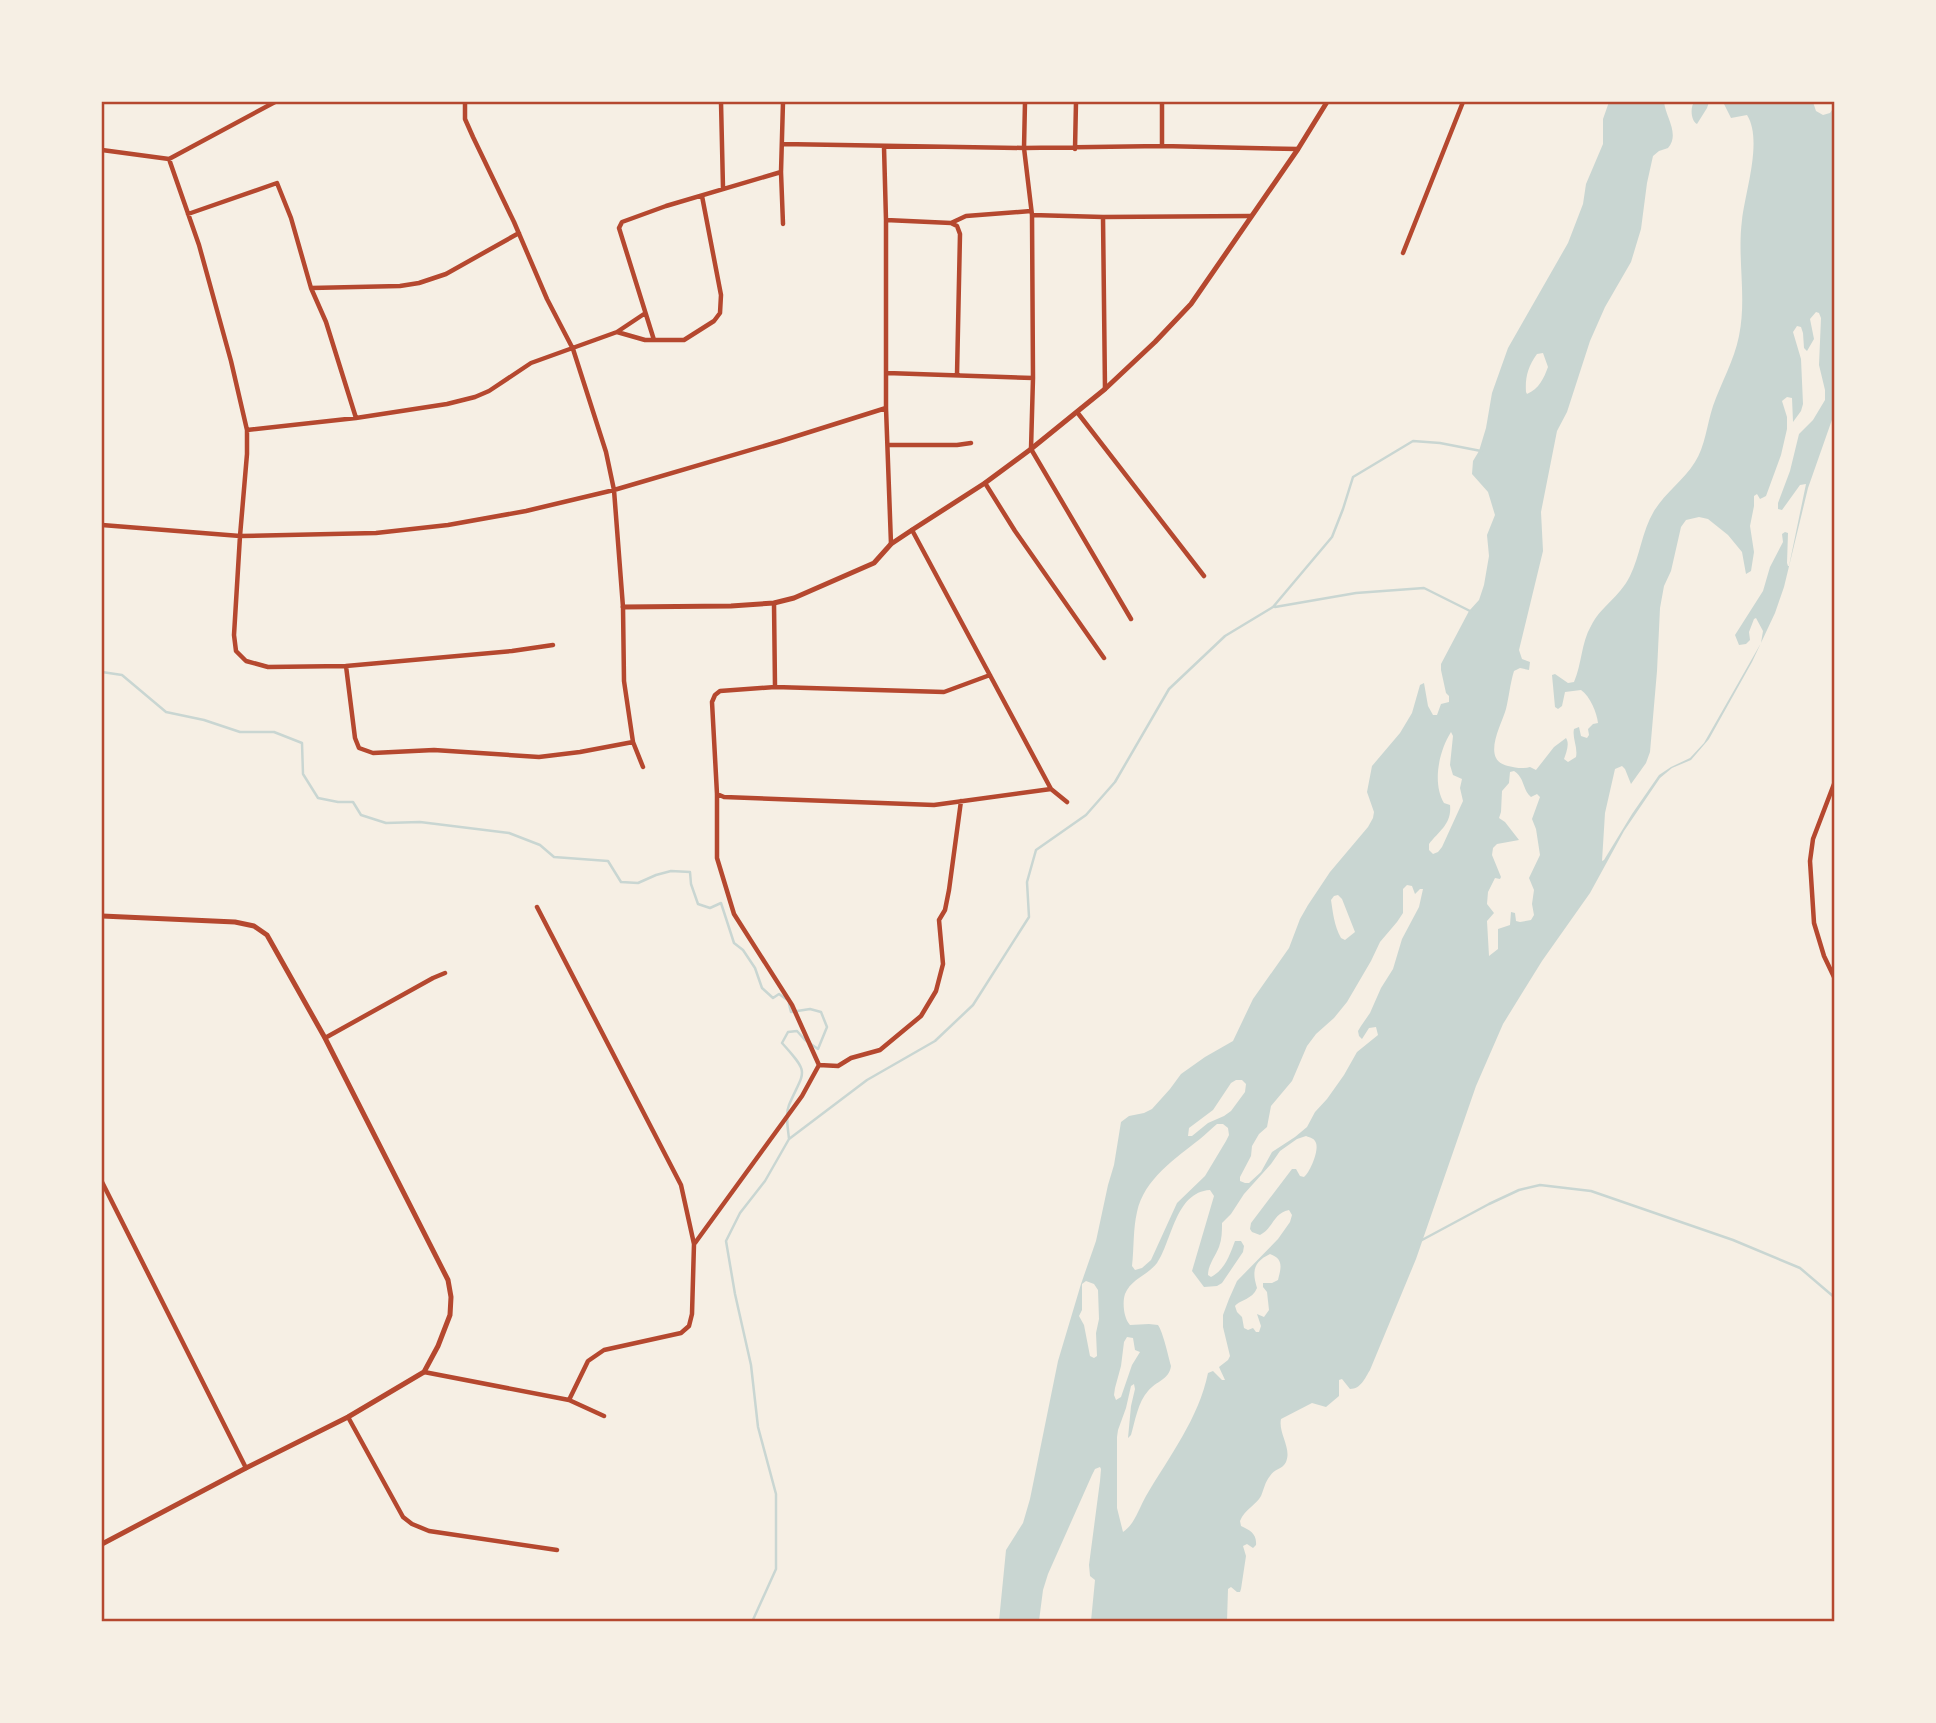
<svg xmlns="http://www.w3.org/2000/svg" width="1936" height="1723" viewBox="0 0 1936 1723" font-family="Lora,serif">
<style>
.water{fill:#c9d6d2;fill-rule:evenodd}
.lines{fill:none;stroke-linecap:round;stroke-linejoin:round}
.stream{stroke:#c9d6d2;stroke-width:2.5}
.minor{stroke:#b5482f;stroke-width:4.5}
.tertiary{stroke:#b5482f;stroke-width:5}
.neatline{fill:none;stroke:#b5482f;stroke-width:2.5}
</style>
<rect width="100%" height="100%" fill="#f6efe4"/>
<path class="water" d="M1609 102H1664C1666 118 1680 134 1668 148L1659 151 1653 156 1647 183 1641 229 1631 262 1605 307 1590 341 1567 412 1557 431 1541 512 1543 551 1519 650 1522 659 1530 662 1529 670 1520 668 1514 671C1510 684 1509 697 1506 709 1501 726 1481 760 1508 766 1516 768 1523 769 1530 767L1536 770 1554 747 1566 738C1570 744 1566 753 1564 759L1568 762 1576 757C1578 747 1572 738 1574 729L1579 727 1581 736 1587 738 1589 735 1588 729 1593 724 1598 723C1597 713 1590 696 1581 690L1565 692 1562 706 1558 709 1555 707 1552 675 1555 674 1568 683 1574 682C1582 664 1581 643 1591 626 1601 606 1619 598 1630 576 1640 556 1642 531 1654 511 1665 493 1684 480 1695 462 1705 447 1707 424 1713 406 1721 383 1734 361 1739 336 1747 297 1737 259 1742 220 1745 192 1763 140 1747 115L1731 118 1723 102H1813L1816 111 1823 115 1830 113 1834 107V414L1808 488 1784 587 1775 613 1752 662 1709 739 1691 760 1672 768 1660 778 1624 831 1590 893 1542 961 1503 1024 1476 1086 1416 1259 1370 1370C1365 1378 1361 1389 1350 1389L1342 1379 1339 1380V1396L1326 1407 1312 1403 1281 1419C1278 1433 1292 1448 1286 1462 1283 1469 1274 1469 1270 1476 1265 1482 1264 1489 1261 1496 1256 1505 1245 1509 1240 1521L1241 1526C1250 1530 1257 1534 1256 1545L1253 1548 1247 1544 1243 1546 1246 1556 1241 1589 1240 1592H1237L1231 1587 1228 1589 1227 1621H1091L1095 1580 1090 1576 1089 1565 1100 1481 1101 1469 1100 1467 1095 1469 1092 1475 1048 1574 1043 1590 1039 1621H999L1006 1550 1023 1523 1030 1499 1058 1361 1081 1284 1096 1241 1108 1185 1114 1165 1121 1122 1129 1116 1144 1113 1152 1109 1170 1089 1181 1074 1205 1057 1233 1041 1253 999 1289 948 1300 919 1308 905 1330 872 1368 827 1373 818 1374 812 1367 792 1372 766 1400 733 1412 713 1420 685 1424 683 1428 706 1433 715H1437L1441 704 1449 702V696L1446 693 1441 670V664L1469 611 1479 600 1484 585 1489 556 1487 535 1495 515 1488 492 1472 474 1473 461 1479 451 1486 428 1492 393 1508 348 1568 243 1583 204 1586 184 1603 144V119ZM1816 312 1819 313 1821 318 1819 365 1825 390V400L1813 420 1799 434 1790 471 1778 503V509L1782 510 1800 485 1806 484 1789 566H1788L1787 563 1788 533 1785 532 1782 534 1783 542 1770 567 1763 591 1735 635 1739 645 1746 644 1750 640 1749 632 1754 619 1756 618 1763 631 1761 643 1704 743 1690 758 1671 767 1659 775 1632 814 1604 860 1602 861 1605 813 1615 769 1622 766 1625 769 1631 784 1646 763 1650 752 1657 671 1660 608 1664 586 1671 571 1681 527 1686 520 1699 517 1708 519 1728 535 1742 552 1746 574 1751 571 1754 552 1750 526 1754 506V496L1757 494 1760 499 1766 496 1781 455 1787 429V417L1782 401 1787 397 1792 398 1793 422 1801 411 1803 404 1801 359 1793 332 1797 326 1801 327 1803 333 1804 348 1807 351 1814 339 1810 319ZM1543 353 1548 367C1544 378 1539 389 1527 394L1526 392C1525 378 1528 366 1537 354ZM1451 732 1453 736 1450 765 1453 775 1462 779 1460 788 1463 801 1442 847 1438 852 1433 854 1429 850V844C1439 831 1452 824 1450 805L1444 803C1432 783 1439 751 1451 732ZM1514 771C1525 778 1522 789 1531 797L1537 794 1540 797 1532 819 1536 829 1540 855 1529 878 1534 890 1532 904 1534 915 1531 920 1520 922 1516 921 1515 913 1511 912 1510 925 1498 929V949L1489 956 1487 921 1494 913 1487 904 1488 892 1495 878 1500 879 1501 877 1492 855 1493 848 1497 844 1519 840 1505 822 1499 818 1501 812 1502 791 1509 783 1510 772ZM1407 885 1412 886 1415 894 1420 889H1423L1419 907 1402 939 1393 969 1381 988 1370 1013 1361 1026 1358 1031 1359 1036 1362 1039 1369 1028 1376 1027 1378 1035 1357 1052 1344 1075 1327 1099 1315 1112 1307 1127 1295 1137 1272 1152 1261 1172 1249 1183H1245L1240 1181V1177L1251 1156 1252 1146 1259 1134 1267 1127 1271 1106 1292 1081 1307 1046 1316 1034 1334 1018 1347 1002 1371 961 1380 942 1397 922 1403 913V889ZM1338 895 1342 899 1355 932 1345 940 1341 938C1334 925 1333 913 1331 900L1334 896ZM1236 1080H1242L1246 1084 1245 1092 1231 1111 1224 1116 1208 1123 1192 1136H1188L1189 1128 1213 1110 1231 1083ZM1217 1124H1223L1228 1128 1229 1135 1226 1141 1205 1176 1177 1203 1151 1260 1142 1268 1135 1270 1132 1266C1134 1248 1133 1229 1137 1212 1144 1179 1176 1158 1200 1139 1206 1134 1211 1129 1217 1124ZM1306 1136C1311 1138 1314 1138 1316 1143 1319 1151 1310 1172 1304 1177L1300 1176 1296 1169H1292L1251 1223 1250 1229 1252 1232 1260 1235C1273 1229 1273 1213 1289 1210L1292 1215 1290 1222 1278 1239 1237 1281 1229 1299 1223 1315V1327L1230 1356 1228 1360 1219 1367 1225 1380H1222L1213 1371 1208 1373C1199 1418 1169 1457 1146 1496 1139 1508 1135 1524 1123 1532L1117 1508V1437L1118 1430 1126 1408 1131 1386 1134 1384 1135 1389 1131 1406 1128 1438 1131 1435C1135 1421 1138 1402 1148 1391 1156 1381 1169 1380 1171 1366 1168 1355 1163 1332 1158 1325L1149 1324 1130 1325C1124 1319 1122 1303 1125 1294 1131 1279 1148 1275 1157 1263 1172 1242 1175 1192 1210 1190L1214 1196 1192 1271 1204 1287 1217 1286 1222 1283 1243 1252 1244 1246 1241 1241H1235C1230 1254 1225 1270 1211 1277L1208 1275C1208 1265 1215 1257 1219 1247 1222 1239 1222 1231 1222 1223L1231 1214 1244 1194 1271 1164 1280 1151 1297 1139ZM1270 1254C1284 1259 1281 1268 1278 1280L1272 1283H1263V1287L1267 1292 1269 1310 1264 1317 1257 1314 1261 1326 1259 1332H1256L1253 1328 1248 1330 1244 1328 1242 1317 1237 1312 1235 1306C1241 1299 1252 1300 1257 1288 1252 1272 1253 1262 1270 1254ZM1086 1281 1094 1284 1098 1290 1099 1319 1096 1333 1097 1356 1094 1358 1090 1356 1084 1325 1079 1316 1082 1310V1284ZM1127 1337 1133 1338 1135 1350 1140 1352 1132 1365 1121 1397 1116 1400 1114 1395 1115 1388 1121 1366 1124 1342Z
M1694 102H1709L1707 108 1697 124C1691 121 1690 108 1694 102Z"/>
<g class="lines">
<path class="stream" d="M1275 607 1356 593 1424 588 1472 612
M102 672 122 675 166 712 204 720 240 732H274L302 743 303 774 318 798 338 802H353L361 815 386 823 420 822 509 833 540 845 554 857 608 861 621 882 638 883 656 875 671 871 690 872 691 884 698 904 710 908 721 903 734 943 743 950 755 968 762 988 773 998 779 994 786 999
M789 1004 791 1012 810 1009 821 1012 827 1027 818 1049 805 1040 797 1031 788 1032 782 1043C811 1075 804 1070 789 1105 785 1115 788 1128 789 1139
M1422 1240 1489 1204 1519 1190 1540 1185 1591 1191 1733 1240 1800 1268 1834 1297
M752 1622 776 1569V1494L758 1427 751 1365 735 1294 726 1241 740 1213 765 1181 789 1139 867 1080 935 1041 973 1005 1029 917 1027 882 1036 850 1086 815 1115 782 1169 689 1225 636 1273 607 1332 537 1343 509 1353 477 1413 441 1440 443 1481 451"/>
<path class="minor" d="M465 102V119L473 137 514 222 547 299 573 349 606 452 614 490 623 607 624 681 633 742 643 767
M721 102 723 188
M783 102 781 172 783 224
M1025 102 1024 148 1032 215 1033 378 1031 449 1131 619
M782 144 1024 148 1162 146 1298 149
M1162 146V102
M884 147 886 220V408L891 544
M1075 149 1076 102
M102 150 169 159 199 245 231 361 247 430V454L240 536 234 635 236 651 246 661 268 667 346 666 512 651 553 645
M169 159 275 102
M188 214 277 183 291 218 311 288 326 322 356 418
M1032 215 1103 217 1251 216
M1103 217 1105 389
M886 220 951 223 966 216 1031 211
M951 223 957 226 960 234 957 375
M1403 253 1463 102
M311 288 400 286 419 283 446 274 519 233
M617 332 644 314
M654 340 619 228 622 222 666 206 781 172
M887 373 1033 378
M1077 412 1204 576
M247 430 356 418 447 404 475 397 489 391 531 363 617 332 645 340H684L714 321 720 313 721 295 702 196
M888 445H957L971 443
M985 483 1015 531 1104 658
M102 525 240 536 376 533 448 525 526 511 614 490 781 441 886 408
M912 530 1051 789 1067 802
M774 603 775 687
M346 666 355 738 359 748 373 753 434 750 539 757 580 752 633 742
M1834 784 1813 839 1810 861 1814 923 1824 956 1834 977
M717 794 724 797 934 805 1051 789
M537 907 681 1185 694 1244 692 1314 689 1326 681 1333 604 1350 588 1361 569 1400
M325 1038 433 978 445 973
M819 1065 792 1005 734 914 717 858V794L712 702 715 695 720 691 775 687 944 692 990 675
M102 1182 246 1468
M695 1243 802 1096 819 1065 838 1066 851 1058 880 1050 921 1016 936 991 943 964 939 920 945 910 949 890 961 801
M424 1372 569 1400 604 1416
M348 1417 403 1517 412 1524 429 1531 557 1550"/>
<path class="tertiary" d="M623 607 731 606 774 603 794 598 874 563 891 544 912 530 985 483 1031 449 1105 389 1155 342 1191 304 1298 149 1327 102
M102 916 235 922 254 926 267 935 325 1038 448 1280 451 1297 450 1315 438 1346 424 1372 348 1417 246 1468 102 1544"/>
</g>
<rect width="1936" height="1723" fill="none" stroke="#f6efe4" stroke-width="206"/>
<rect x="103" y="103" width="1730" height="1517" class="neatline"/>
</svg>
